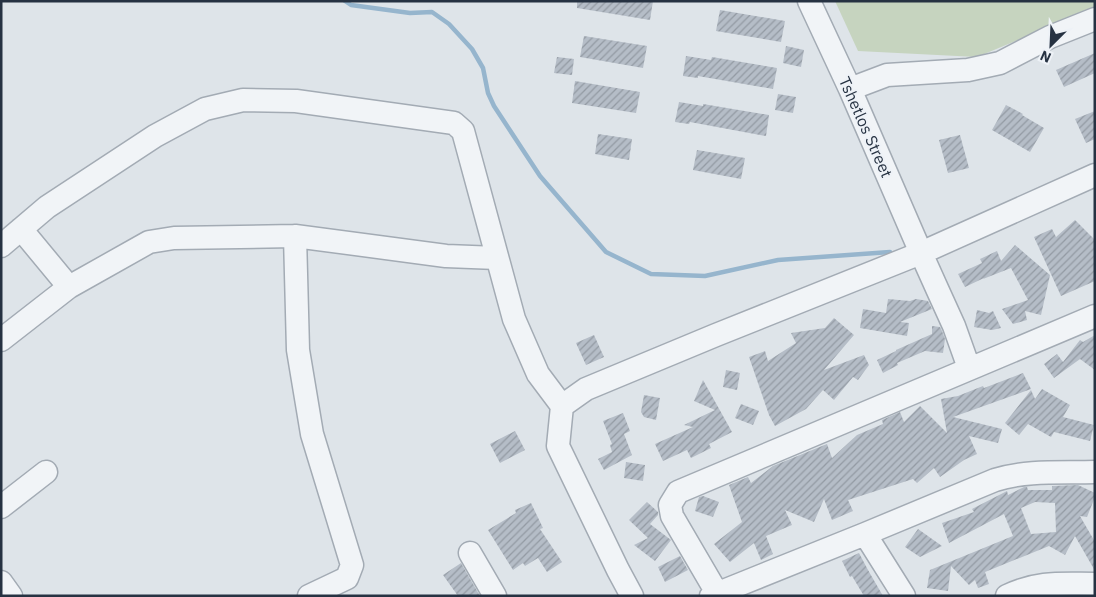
<svg xmlns="http://www.w3.org/2000/svg" width="1096" height="597" viewBox="0 0 1096 597" font-family="'IBM Plex Sans',sans-serif">
<style>
.green{fill:#c6d4bf}
.lines{fill:none;stroke-linecap:round;stroke-linejoin:round}
.stream{stroke:#96b5cd;stroke-width:4.5}
.building{fill:url(#building-hatch);fill-rule:evenodd}
.minor-casing{stroke:#a3abb4;stroke-width:25}
.minor{stroke:#f1f4f7;stroke-width:22}
.labels{text-anchor:middle;dominant-baseline:central;stroke-width:4;stroke-linejoin:round;paint-order:stroke}
.street-label{font-size:16px;fill:#263242;stroke:#eef2f7}
</style>
<defs>
<pattern id="building-hatch" width="6" height="6" patternUnits="userSpaceOnUse" patternTransform="scale(1.25)"><rect width="6" height="6" fill="#b5bdc7"/><path d="M-1 1l2-2M0 6l6-6M5 7l2-2" fill="none" stroke="#939aa3"/></pattern>
</defs>
<rect width="100%" height="100%" fill="#dee4e9"/>
<path class="green" d="M835 1H1095V8L977 57 858 51Z"/>
<g class="lines">
<path class="stream" d="M345 1 351 5 410 13 432 12 449 24 472 49 483 68 488 93 494 106 540 176 606 252 651 274 705 276 778 260 890 252"/>
</g>
<path class="building" d="M577 1H653L650 20 577 8Z
M720 10 785 21 781 42 716 31Z
M584 36 647 46 643 68 580 57Z
M786 46 804 50 801 67 783 63Z
M1095 53V73L1064 87 1056 70Z
M686 56 711 60 712 57 777 68 773 89 698 76V78L683 76Z
M557 57 574 59 572 75 554 73Z
M575 81 640 92 636 113 572 103Z
M778 94 796 97 793 113 775 110Z
M679 102 703 106V104L769 115 766 136 690 122 689 124 675 122Z
M1006 105 1023 114 1022 115 1044 128 1030 152 992 130Z
M1095 111V139L1086 143 1075 119Z
M598 134 632 139 629 160 595 154Z
M960 135 969 168 948 173 939 140Z
M697 150 745 158 741 179 693 170Z
M1075 220 1095 240V281L1061 296 1034 237 1052 229 1056 237Z
M1015 245 1050 275 1041 315 1025 311 1027 320 1013 324 1002 309 1028 300 1011 268 983 279 984 278 965 287 958 274 982 263 980 259 997 251 1001 261Z
M888 299 910 301 916 299 928 301 932 309 900 322 909 323 907 336 860 328 863 309 886 313Z
M977 310 989 313 993 311 1001 328 992 330 974 327Z
M834 318 854 335 824 370 864 355 869 365 858 380 853 377 834 400 823 390 806 409 775 426 769 415 749 357 765 351 768 361 796 343 791 333 825 328Z
M932 326 940 327 942 331 945 339 943 353 925 351 897 363 898 365 883 373 877 360 896 351V350L932 334Z
M594 335 604 357 586 365 576 343Z
M1095 335V370L1080 359 1054 378 1044 364 1057 354 1063 362 1080 340 1083 342Z
M726 370 740 373 737 390 723 387Z
M1023 373 1031 389 953 417 1002 429 998 443 969 436 977 454 964 460 940 477 934 468 917 483 913 479 848 500 853 511 832 520 824 499 814 522 785 510 792 525 766 536 773 554 761 560 754 543 730 562 714 544 742 522 729 485 748 477 751 483 773 466 827 444 832 458 857 435 883 424 882 420 900 412 904 422 920 406 947 433 941 399 958 396 983 386 984 388Z
M703 380 732 432 709 444 711 448 691 458 687 450 663 461 655 444 693 427 684 425 715 410 694 401Z
M1042 389 1070 405 1063 417 1094 425 1090 441 1054 432 1051 437 1028 424 1019 435 1005 423 1031 390 1035 399Z
M644 395 660 398 656 420 644 417 641 412Z
M741 404 759 411 753 425 735 418Z
M623 413 630 431 624 434 632 455 604 470 598 459 612 452 610 445 612 444 603 421Z
M515 431 525 450 500 463 490 444Z
M626 462 645 465 643 481 624 478Z
M1078 485 1095 493V497L1087 517 1080 516 1095 542V571L1075 536 1065 555 1049 546 985 572 989 584 978 588 975 580 969 585 951 566 948 591 927 588 930 570 1013 536 1004 514 949 543 942 523 974 512 972 509 1007 491 1008 495 1024 487H1027L1028 490H1052V486ZM1035 502 1055 503 1056 532 1031 534 1021 508Z
M703 496 719 502 713 517 695 511 699 497Z
M647 502 658 512V515L650 524 671 540 655 561 634 545 648 538 629 520Z
M531 503 543 528 540 529 562 562 547 572 538 558 525 566 523 563 513 570 488 530 516 513 515 510Z
M918 529 942 546 920 557 905 547Z
M859 553 868 570 883 596H864L852 576 850 577 842 561Z
M680 556 688 570 665 582 658 567Z
M461 563 480 596H458L443 575Z"/>
<g class="lines">
<g class="minor-casing">
<path id="minor" d="M809 1 850 89 921 253 939 293 954 326 969 368
M850 89 887 75 968 70 1000 63 1050 37 1095 19
M21 229 69 287
M295 236 298 350 312 434 352 565 347 578 309 596
M1 246 47 207 155 136 205 109 243 100 296 101 454 123 463 131 514 319 538 374 562 406 558 446 618 570 632 596
M1 340 69 287 149 242 174 238 295 236 446 256 497 258
M562 406 586 389 716 335 921 253 1095 175
M1 507 46 472
M865 534 904 596
M470 553 495 596
M1 582 11 596
M717 593 672 516 670 505 678 492 1095 316
M711 596 865 534 995 480C1027 470 1061 473 1095 472
M1007 596C1038 581 1062 584 1095 584"/>
</g>
<use href="#minor" class="minor"/>
</g>
<g class="labels">
<g class="street-label">
<text transform="translate(866 127) rotate(66)">Tshetlos Street</text>
</g>
</g>
<rect width="1096" height="597" fill="none" stroke="#263242" stroke-width="5"/>
<g transform="translate(1051 45) rotate(204)" stroke="#eef2f7" stroke-width="4" paint-order="stroke">
<path d="M0-4L9 19L0 12L-9 19Z" fill="#263242"/>
<text y="-8" font-size="14" font-weight="bold" text-anchor="middle" fill="#263242">N</text>
</g>
</svg>
